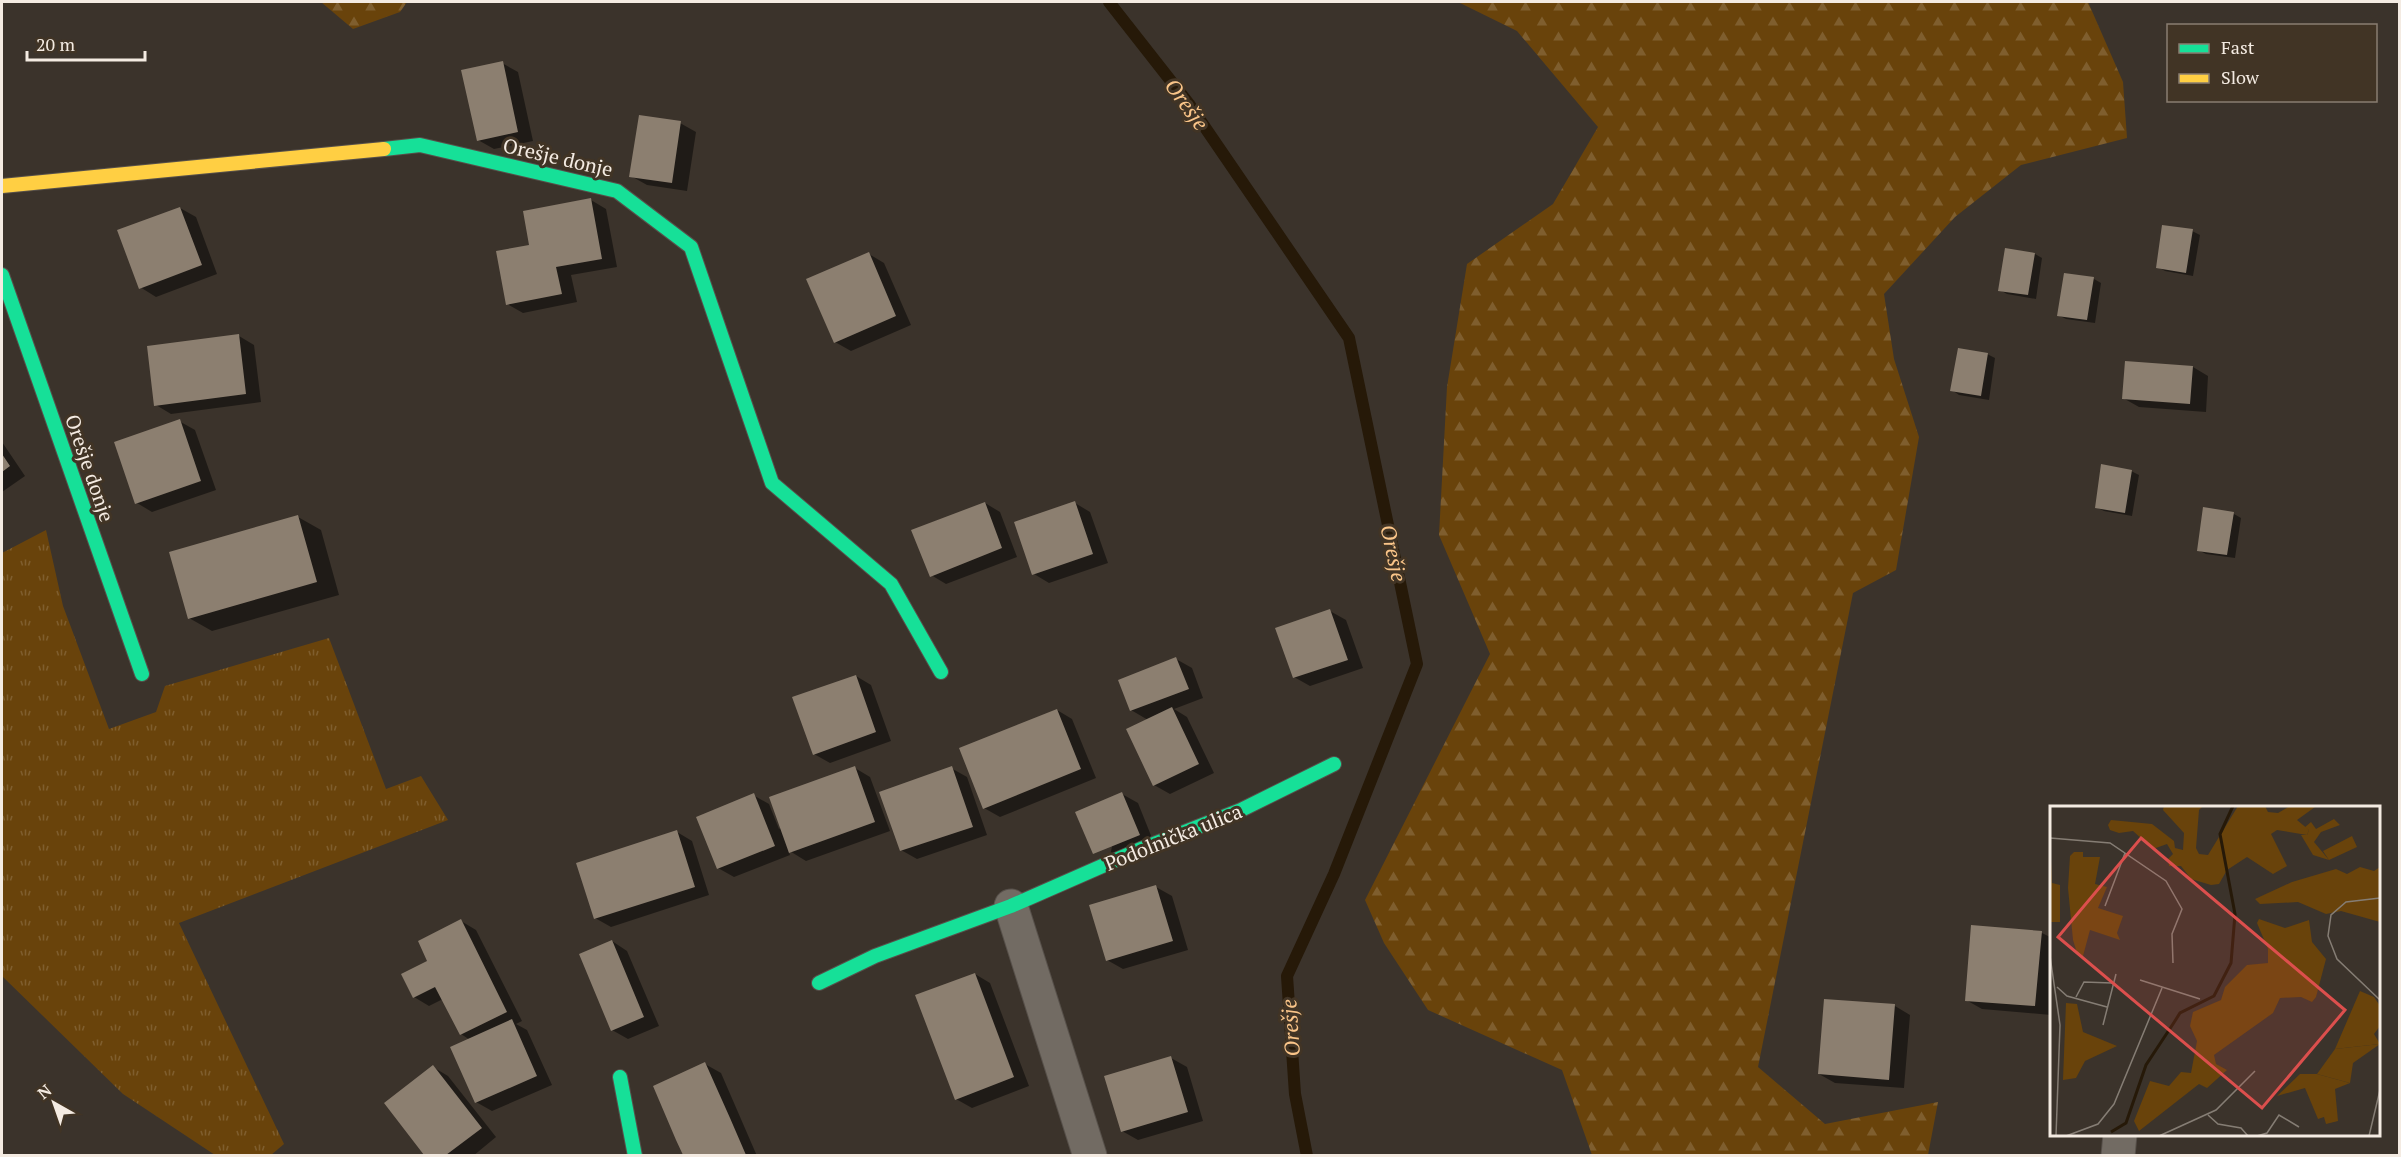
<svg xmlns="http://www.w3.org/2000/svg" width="2401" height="1157" viewBox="0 0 2401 1157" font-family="'PT Serif',serif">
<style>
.grass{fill:url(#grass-tufts)}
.forest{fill:url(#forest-firs)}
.shadow{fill:#0007}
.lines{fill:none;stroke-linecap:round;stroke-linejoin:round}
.stream{stroke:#261908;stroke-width:12}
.building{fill:#8c7f70}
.street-casing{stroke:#57504a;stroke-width:35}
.fast-casing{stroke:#57504a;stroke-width:16}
.slow-casing{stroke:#57504a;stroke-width:16}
.street{stroke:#726b63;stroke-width:33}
.fast{stroke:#16e098;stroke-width:14}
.slow{stroke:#ffcf43;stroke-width:14}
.labels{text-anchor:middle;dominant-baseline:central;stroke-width:6;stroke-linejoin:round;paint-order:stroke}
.street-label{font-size:20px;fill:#f4ebe2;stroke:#413425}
.water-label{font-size:21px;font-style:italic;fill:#fac589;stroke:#413425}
.inset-river{fill:none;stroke:#261908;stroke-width:3}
.inset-road{fill:none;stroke:#857d74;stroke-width:1.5}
.view{fill:#dc4f4d;fill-opacity:0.15;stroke:#dc4f4d;stroke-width:3}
.inset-edge{fill:none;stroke:#f4ebe2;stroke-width:3}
</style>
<defs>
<pattern id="grass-tufts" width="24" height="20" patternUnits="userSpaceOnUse" patternTransform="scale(1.5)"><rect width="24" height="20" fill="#69430b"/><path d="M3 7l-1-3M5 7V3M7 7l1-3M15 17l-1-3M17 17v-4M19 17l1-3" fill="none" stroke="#7f5e2e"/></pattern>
<pattern id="forest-firs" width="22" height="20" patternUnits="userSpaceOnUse" patternTransform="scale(1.5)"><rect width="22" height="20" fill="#69430b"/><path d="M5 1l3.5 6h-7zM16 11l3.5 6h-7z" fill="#7f5e2e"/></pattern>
</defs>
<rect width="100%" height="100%" fill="#3b332b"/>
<path class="grass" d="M46 530 63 606 109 729 156 712 165 686 329 638 386 789 421 776 448 820 179 923 284 1144 271 1155H215L123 1094 2 976V553Z"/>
<path class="forest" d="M321 2H407L400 12 353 29Z
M1458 2H2088L2123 82 2127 138 2021 165 1955 217 1884 294 1894 359 1919 437 1896 570 1853 593 1758 1067 1825 1124 1938 1102 1928 1155H1592L1562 1070 1428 1010 1384 943 1365 900 1490 654 1439 535 1447 387 1467 264 1553 204 1598 127 1517 31Z"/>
<path class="shadow" d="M502 63 518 72 533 141 494 149 478 140Z
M680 123 696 132 687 191 647 185 631 176Z
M591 200 606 209 617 267 571 275 577 302 523 313 507 304 531 246Z
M180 208 196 217 217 274 156 297 140 287Z
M2192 231 2200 235 2193 276 2165 271 2158 267Z
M2006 250 2035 254 2042 258 2036 299 2007 294 2000 290Z
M869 254 884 263 911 325 851 351 835 342Z
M2094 279 2101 283 2095 323 2066 319 2058 315Z
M239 336 254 345 261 402 171 414 156 405Z
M1987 354 1995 358 1989 400 1959 395 1952 390Z
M2193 367 2208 376 2206 412 2139 407 2123 398Z
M179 421 195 430 216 490 152 512 137 503 116 443Z
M2 442 25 476 2 492Z
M2131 471 2139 475 2132 516 2104 511 2096 507Z
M985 503 1000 512 1017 557 946 584 931 575Z
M1075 503 1090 512 1108 563 1049 583 1034 574Z
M2234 514 2241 518 2235 558 2206 554 2198 550Z
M298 517 321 530 339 595 212 631 189 618Z
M1330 611 1346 620 1363 668 1310 686 1294 677Z
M1176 659 1192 668 1203 698 1174 709 1187 717 1214 773 1170 794 1154 785 1148 720 1131 710Z
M856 676 871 685 891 741 830 763 814 754Z
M1057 710 1072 719 1096 778 1000 817 984 808Z
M855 768 870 777 890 831 806 861 788 850 790 855 734 877 718 868 753 795 769 804 779 829Z
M951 768 967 777 987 835 917 859 901 850Z
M1122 794 1138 803 1154 843 1109 862Z
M677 832 692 841 709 895 611 927 595 918Z
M1156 887 1172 896 1188 950 1123 969 1107 960Z
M461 921 476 930 522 1021 516 1024 527 1030 552 1085 492 1111 476 1102 470 1040 461 1034 443 999 429 1006 414 997 429 961Z
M2042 933 2052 938 2051 1015 1982 1009 1966 1000Z
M612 941 627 951 659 1026 628 1039 612 1030Z
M975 974 990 983 1029 1086 972 1108 956 1099Z
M1895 1006 1910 1015 1904 1088 1835 1083 1819 1074Z
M1171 1058 1187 1067 1203 1121 1138 1140 1122 1131Z
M705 1064 721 1073 757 1156H684L655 1086Z
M433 1067 448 1076 496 1137 473 1156H426L386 1104Z"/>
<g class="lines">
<path class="stream" d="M1109 2 1189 104 1349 338 1417 664 1334 874 1287 976 1295 1094 1307 1156"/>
</g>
<path class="building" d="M503 61 518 132 477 141 461 70Z
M639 115 681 121 672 183 629 177Z
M591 198 602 259 556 267 562 294 506 305 496 251 529 245 523 211Z
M180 207 202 265 139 289 117 230Z
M2162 225 2193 229 2186 273 2156 268Z
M2005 248 2035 253 2028 295 1998 291Z
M869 252 896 316 834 343 806 279Z
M2064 273 2094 277 2087 320 2057 316Z
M239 334 246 394 154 406 147 346Z
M1958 348 1988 353 1981 396 1950 391Z
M2125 361 2193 366 2190 404 2122 399Z
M180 419 201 481 135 504 114 442Z
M2 454 10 466 2 472Z
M2101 464 2132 470 2125 513 2095 508Z
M1075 501 1093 554 1032 575 1014 522Z
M985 502 1002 548 930 577 911 530Z
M2203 507 2234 512 2227 555 2197 551Z
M298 515 317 582 188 619 169 552Z
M1330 609 1348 660 1293 678 1275 628Z
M1176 657 1189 689 1130 711 1118 680Z
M856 675 876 732 813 755 792 697Z
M1172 707 1199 764 1153 786 1126 729Z
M1057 709 1081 769 983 809 959 748Z
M855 766 875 822 789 853 769 797Z
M952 766 973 827 900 851 879 792Z
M1122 792 1140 835 1093 854 1075 812Z
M754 793 775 846 717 869 696 817Z
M677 830 695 887 594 919 576 863Z
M1156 885 1173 941 1106 961 1089 905Z
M461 919 507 1012 460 1035 435 987 413 998 401 974 427 961 418 941Z
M1971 925 2042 931 2035 1006 1965 1001Z
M612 940 644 1017 611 1031 579 954Z
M975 973 1014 1077 955 1100 915 995Z
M1824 999 1895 1004 1889 1080 1818 1074Z
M512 1019 537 1076 475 1103 450 1047Z
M1171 1056 1188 1112 1121 1132 1104 1076Z
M705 1062 730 1118 746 1155H683L676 1140 653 1086Z
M433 1065 482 1128 446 1155H424L384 1103Z"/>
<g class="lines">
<g class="street-casing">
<path id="street" d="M1011 906 1090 1156
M2118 1156 2120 1134"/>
</g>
<g class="fast-casing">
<path id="fast" d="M384 149 420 145 617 191 691 247 772 483 891 584 941 672
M2 275 142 674
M819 983 875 956 1011 906 1141 849 1241 810 1334 764
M620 1077 635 1156"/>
</g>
<g class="slow-casing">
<path id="slow" d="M2 186 384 149"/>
</g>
<use href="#street" class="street"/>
<use href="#fast" class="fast"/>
<use href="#slow" class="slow"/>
</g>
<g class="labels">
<g class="street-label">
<text transform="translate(558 157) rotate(13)">Orešje donje</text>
<text transform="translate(90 468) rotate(71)">Orešje donje</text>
<text transform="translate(1173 837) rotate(-22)">Podolnička ulica</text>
</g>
<g class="water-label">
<text transform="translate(1187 104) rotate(54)">Orešje</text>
<text transform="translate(1394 553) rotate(78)">Orešje</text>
<text transform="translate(1290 1028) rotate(-94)">Orešje</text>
</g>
</g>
<g transform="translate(2050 806)">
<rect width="330" height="330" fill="#3b332b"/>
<path d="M284 13 290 19 271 26 264 36 279 54 263 49 251 29H257L259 24 254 22 261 16 266 23ZM0 33 2 77 10 79V116H0ZM24 46H33V51H50L45 78 57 81 48 102 73 110 67 127 70 134 40 124 33 150H28L23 134 18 82 20 50ZM310 185 324 191 330 200V220L324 228 330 238 285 243ZM16 197 27 198 33 226 67 240 35 255 26 272 13 274ZM250 268H267L300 277 285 283 288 315 276 318 274 311 268 313 255 282 227 290Z" fill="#69430b"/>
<path d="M114 0H153L149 4 146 42 149 48 158 49 188 0H215L218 6 228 7 240 0 265 1 247 14 259 24 257 29 227 24 221 28 237 60 223 68 197 51 177 64 169 78 161 79 141 73 131 60H119L118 53 123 48 117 38 103 43 83 25 69 27 60 24 58 19 61 14 102 18 124 35 125 42 133 44 134 27 113 4ZM302 30 307 41 279 54 273 45ZM310 61 324 65 330 61V116L291 105 276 108 248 96 210 98 205 93 242 76 286 63 297 68ZM209 113 235 122 259 114 262 136 276 153 266 191 262 196 251 191 230 192 223 207 164 249 166 258 177 264 157 282 149 278 89 325 84 315 100 275 119 280 131 266 141 267 147 235 140 220 143 206 171 194 175 181 197 159 218 157V143L207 117ZM330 238 303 257 300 277 267 268 285 243Z" fill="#69430b"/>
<path class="inset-river" d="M61 326 76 317 96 259 123 218 130 207 164 190 181 157 185 108 170 28 183 0"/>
<path class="inset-road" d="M0 32 60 37 116 75 132 103 122 128 123 157M330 92 296 96 281 109 278 130 287 153 330 194M55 100 75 47M0 150 10 219 6 330M90 174 150 193M7 181 17 190 57 201M26 191 34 176 62 177M53 219 66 168M158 309 168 318 191 322 198 330M16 330 48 318 64 298 112 182M109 330 166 304 205 265M207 330 217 327 229 309 249 321M319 330 330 284"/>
<path class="view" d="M91 32 295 204 212 302 8 131Z"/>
<rect width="330" height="330" class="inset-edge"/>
</g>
<rect width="2401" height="1157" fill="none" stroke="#f4ebe2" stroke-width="6"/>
<rect x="2167" y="24" width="210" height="78" fill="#413425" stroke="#897d71" stroke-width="1.5"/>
<rect x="2179" y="44" width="30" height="9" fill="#16e098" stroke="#897d71" stroke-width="1.5"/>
<text x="2221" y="54" font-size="18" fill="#f4ebe2">Fast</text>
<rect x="2179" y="74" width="30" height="9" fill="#ffcf43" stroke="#897d71" stroke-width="1.5"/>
<text x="2221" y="84" font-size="18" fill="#f4ebe2">Slow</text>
<g transform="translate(54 1103) rotate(320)" stroke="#413425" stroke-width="4.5" paint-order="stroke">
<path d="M0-4.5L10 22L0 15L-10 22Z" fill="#f4ebe2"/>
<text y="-9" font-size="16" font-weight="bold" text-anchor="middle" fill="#f4ebe2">N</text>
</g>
<path d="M27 51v9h118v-9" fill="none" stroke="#f4ebe2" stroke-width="3"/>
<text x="36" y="51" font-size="18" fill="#f4ebe2" stroke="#413425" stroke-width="4.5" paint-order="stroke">20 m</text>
</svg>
